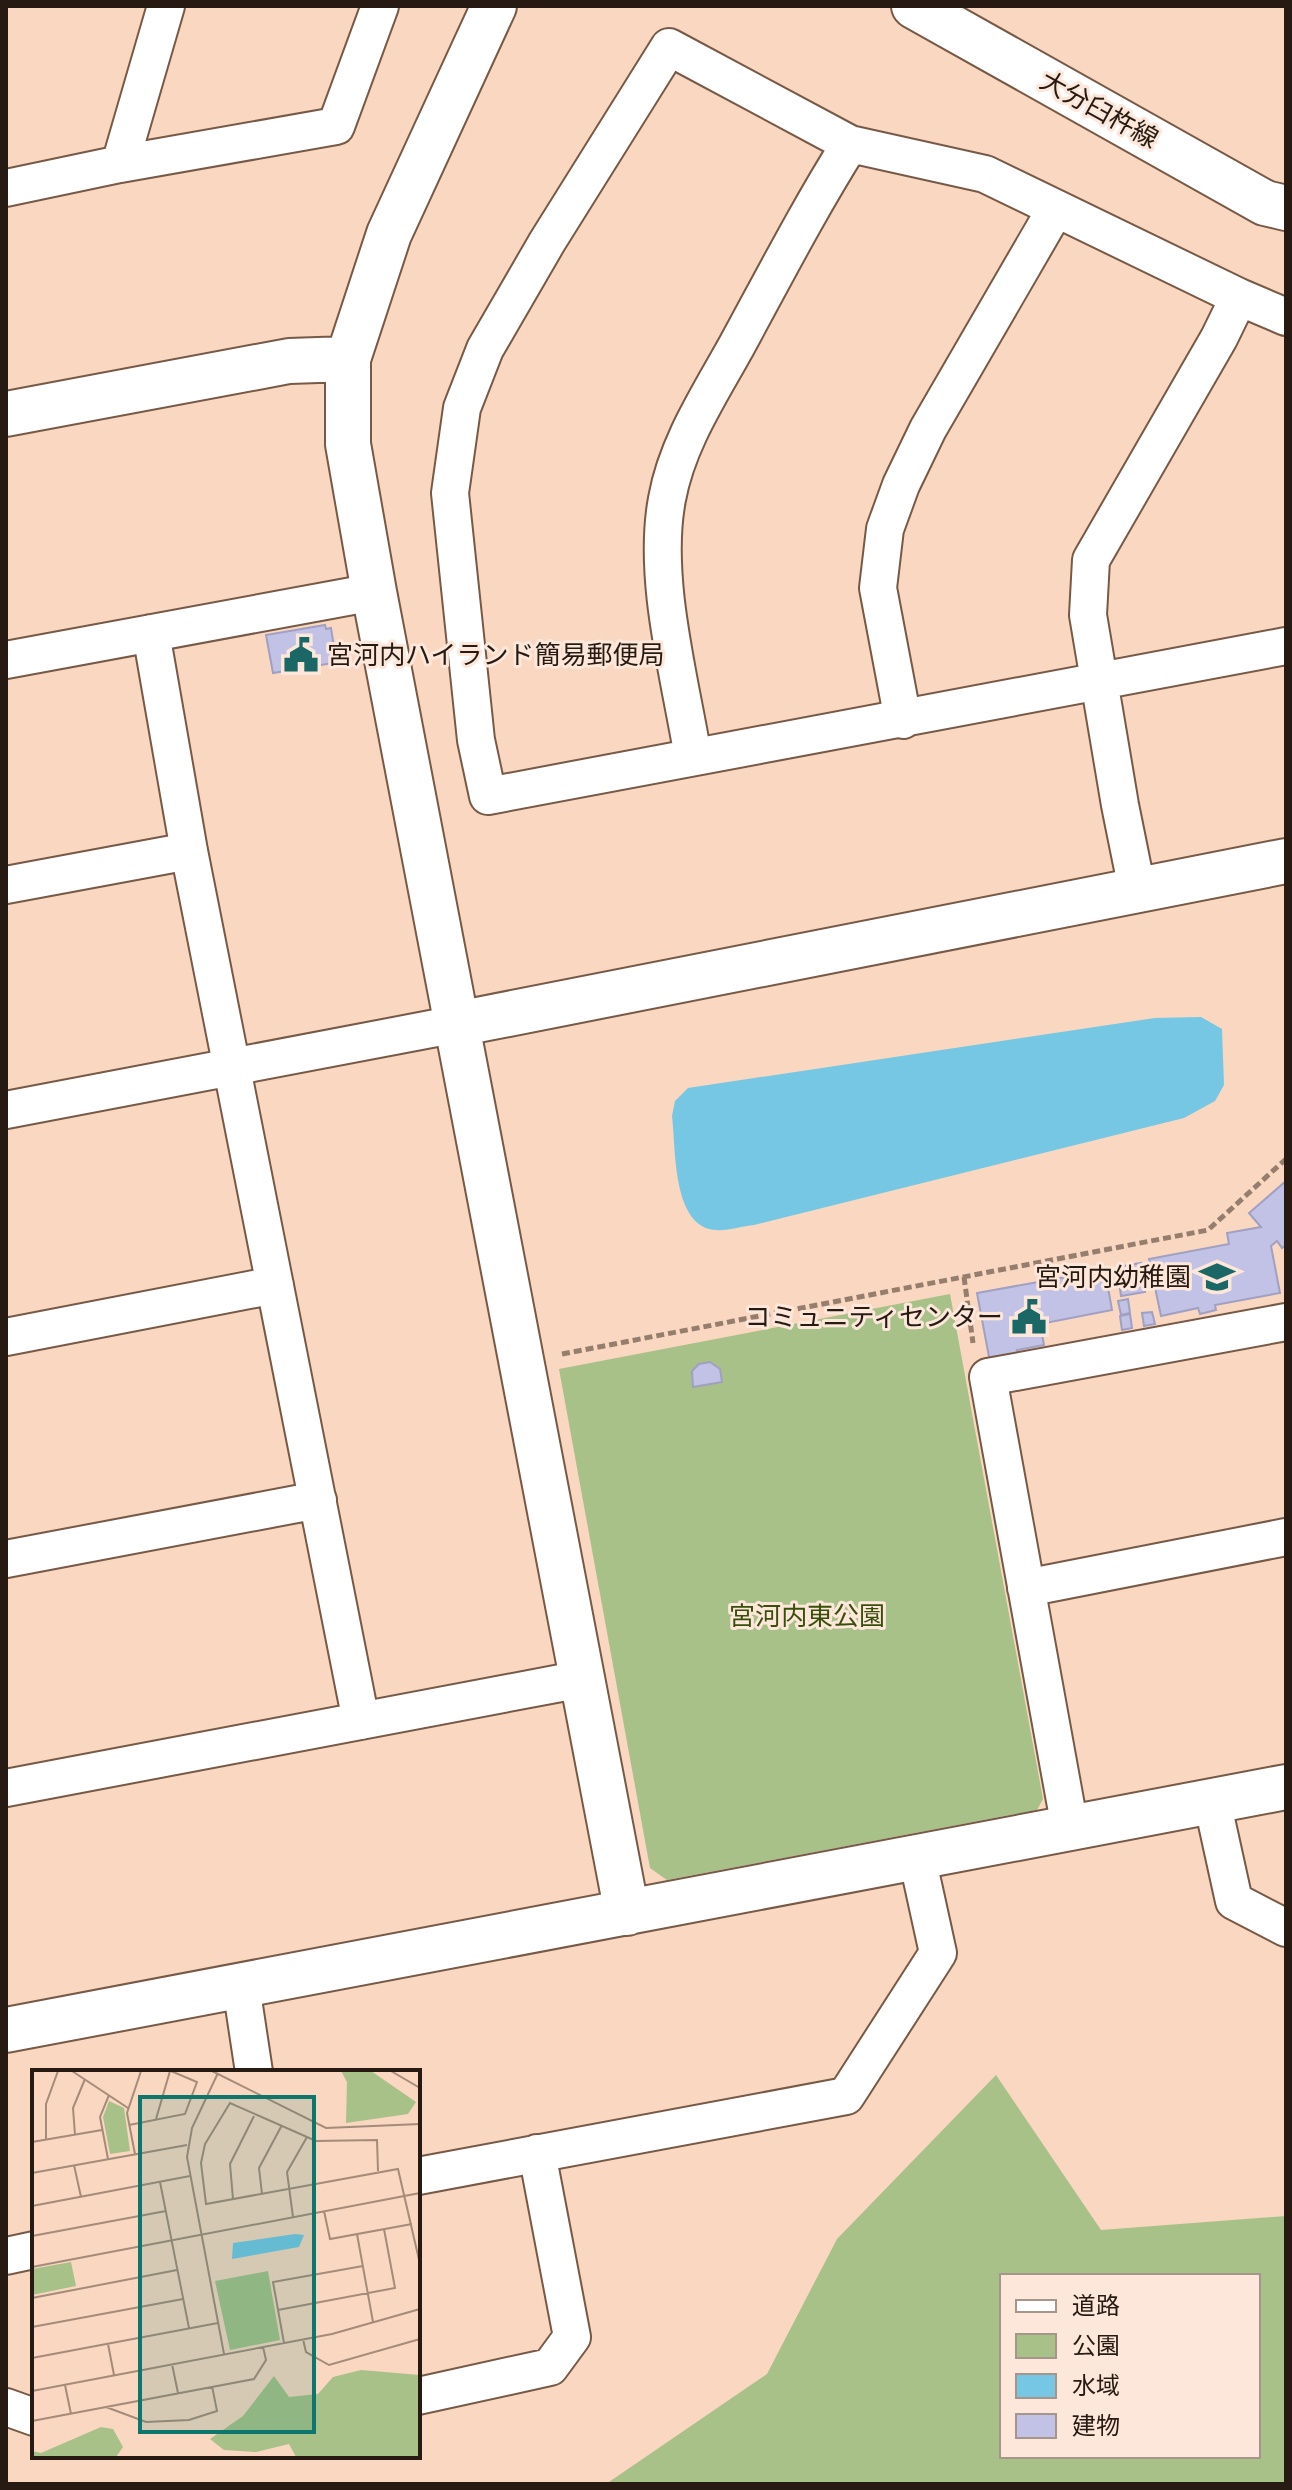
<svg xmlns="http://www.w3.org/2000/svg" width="1292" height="2490" viewBox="0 0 1292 2490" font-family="'Varela Round','Noto Sans JP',sans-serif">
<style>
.green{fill:#a7c188;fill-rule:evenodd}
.water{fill:#75c7e4}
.building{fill:#c1c2e5;stroke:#a0a0c2;stroke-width:2}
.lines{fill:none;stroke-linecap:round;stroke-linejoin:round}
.minor-casing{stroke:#765946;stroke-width:40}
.tertiary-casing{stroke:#765946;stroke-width:48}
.primary-casing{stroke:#765946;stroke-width:48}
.path{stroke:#967e6e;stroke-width:5;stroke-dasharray:8 4;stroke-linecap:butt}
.minor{stroke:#fff;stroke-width:36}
.tertiary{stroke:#fff;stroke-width:44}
.primary{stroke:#fff;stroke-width:44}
.labels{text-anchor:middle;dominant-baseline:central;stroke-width:6;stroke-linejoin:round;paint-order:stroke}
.street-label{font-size:26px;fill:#261a12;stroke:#fce7da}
.poi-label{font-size:26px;fill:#261a12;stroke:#fce7da;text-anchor:end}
.park-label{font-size:26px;fill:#374f0a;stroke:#fce7da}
.inset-road{fill:none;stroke:#a58b7a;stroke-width:2}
.view{fill:#0f766e;fill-opacity:0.15;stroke:#0f766e;stroke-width:4}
.inset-edge{fill:none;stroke:#261a12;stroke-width:4}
</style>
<rect width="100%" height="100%" fill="#f9d7c0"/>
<path class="green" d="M950 1294 1043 1799 1037 1810 667 1880 650 1868 559 1369Z
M996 2075 1101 2230 1286 2216V2484H606L767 2374 837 2239ZM1002 2276H1258V2456H1002Z"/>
<path class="water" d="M1201 1017 1222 1029 1224 1085 1215 1101 1184 1118 754 1225C742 1226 728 1231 716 1230 672 1228 676 1148 672 1116L675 1101 688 1088 1155 1018Z"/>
<path class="building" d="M325 625 326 629 331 628 334 647 330 648 333 663 273 673 266 635Z
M1286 1181V1245L1282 1248 1277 1241 1271 1246 1280 1293 1215 1305 1216 1310 1200 1314 1198 1308 1161 1316 1149 1259 1229 1244 1227 1233 1261 1227 1249 1213Z
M1141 1263 1145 1292 1121 1296 1117 1267Z
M1105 1270 1112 1310 1040 1324 1044 1345 1017 1350 1019 1357 990 1362 977 1293Z
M1128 1299 1130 1313 1121 1315 1118 1301Z
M1152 1312 1155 1324 1144 1326 1142 1313Z
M1130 1314 1132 1328 1122 1330 1120 1316Z
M710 1362 720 1369 722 1382 693 1387 692 1371 699 1364Z"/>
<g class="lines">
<g class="minor-casing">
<path id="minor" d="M120 164 166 6
M6 188 120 164 336 126 380 6
M1286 317 1239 297 985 174 850 144 669 47 547 242 485 349 462 408 450 493 476 740 488 796 1286 646
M151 633 189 851 361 1721
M6 660 374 592
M903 720 878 588 885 529 901 485 928 429 1055 210
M693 757C680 678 652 578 667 499 677 443 710 394 737 345 774 277 809 209 850 144
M6 885 189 851
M1137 889 1120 805 1088 615 1091 560 1219 338 1239 297
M6 1110 457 1024
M6 1337 275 1285
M6 1559 318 1500
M1026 1588 1286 1537
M6 1788 582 1679
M1212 1801 1234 1901 1286 1928
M1070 1828 988 1377 1286 1322
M241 1986 254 2072
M418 2176 846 2096 938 1953 917 1857
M6 2256 34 2250
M418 2396 550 2367 572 2337 537 2153
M6 2407 34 2417"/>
</g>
<g class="tertiary-casing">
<path id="tertiary" d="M494 6 389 234 348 359V444L374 592 627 1913
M6 414 289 361 348 359
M457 1024 1286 861
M6 2030 1286 1787"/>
</g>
<g class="primary-casing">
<path id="primary" d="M914 6 1265 203 1286 208"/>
</g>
<path class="path" d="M964 1277 973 1343
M562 1354 1208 1230 1286 1159"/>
<use href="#minor" class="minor"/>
<use href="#tertiary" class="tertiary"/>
<use href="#primary" class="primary"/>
</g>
<defs>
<g id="civic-bare" transform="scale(2.76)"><path d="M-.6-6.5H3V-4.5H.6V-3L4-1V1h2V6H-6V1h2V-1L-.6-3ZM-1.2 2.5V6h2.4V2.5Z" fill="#1a6766" stroke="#fce7da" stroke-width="2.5" paint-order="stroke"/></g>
<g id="school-bare" transform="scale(2.76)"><path d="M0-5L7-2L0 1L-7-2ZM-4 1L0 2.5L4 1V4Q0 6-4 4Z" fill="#1a6766" stroke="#fce7da" stroke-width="2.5" paint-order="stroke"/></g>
</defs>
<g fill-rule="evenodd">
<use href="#civic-bare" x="301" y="655"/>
<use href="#school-bare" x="1217" y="1277"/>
<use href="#civic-bare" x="1029" y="1317"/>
</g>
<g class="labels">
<g class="street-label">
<text transform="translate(1099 110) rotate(29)">大分臼杵線</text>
</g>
<g class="poi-label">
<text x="327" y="655" text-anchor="start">宮河内ハイランド簡易郵便局</text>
<text x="1191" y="1277">宮河内幼稚園</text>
<text x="1003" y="1317">コミュニティセンター</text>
</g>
<g class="park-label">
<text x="807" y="1616">宮河内東公園</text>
</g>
</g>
<g transform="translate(32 2070)">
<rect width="388" height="388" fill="#f9d7c0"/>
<path d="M309 1H339L384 32 376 44 314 53 315 12ZM77 31 92 38 98 81 78 84 71 47ZM39 192 44 216 0 225V199ZM236 201 248 270 198 280 183 211ZM329 300 388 305V387H264L257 374 224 382 192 380 178 369 211 346 242 306 257 327 286 324 301 307ZM69 357 81 359 91 377 84 387H0V381L9 383Z" fill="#a7c188"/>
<path d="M263 164 272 165 267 177 200 189 201 173Z" fill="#75c7e4"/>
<path class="inset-road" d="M40 1 96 38M180 1 294 58 388 54M359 1 388 18M186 3 160 58 155 87 192 284M124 49 138 1M97 55 153 44 165 12 139 1M43 65 41 38 53 9M14 70V34L26 1M0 72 70 60M103 84 95 43 109 1M76 89 68 47 77 25M42 95 49 127M346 101 345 70 284 71 198 33 173 74 169 93 174 134 366 99 388 194M0 103 155 75M128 112 157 258M230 124 227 98 250 55M201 129 198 94 222 46M0 136 158 106M292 141 298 169 380 154M261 147 255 102 275 67M325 164 341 252M0 166 134 141M0 197 388 123M0 228 145 200M246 240 363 218 352 159M0 257 151 229M271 269 274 282 297 295 388 269M252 273 241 212 331 196M76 274 82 305M0 288 186 253M140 294 146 323M33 315 39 344M0 321 300 264 388 239M74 337 114 352 157 350 185 341 180 316M0 351 222 309 234 290 231 277"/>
<path class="view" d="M108 27H282V362H108Z"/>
<rect width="388" height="388" class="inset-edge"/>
</g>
<rect width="1292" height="2490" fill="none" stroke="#261a12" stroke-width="16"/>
<rect x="1000" y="2274" width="260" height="184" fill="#fce7da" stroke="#a6958a" stroke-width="2"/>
<rect x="1016" y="2300" width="40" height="12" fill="#ffffff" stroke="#a6958a" stroke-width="2"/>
<text x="1072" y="2314" font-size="24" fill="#261a12">道路</text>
<rect x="1016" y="2334" width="40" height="24" fill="#a7c188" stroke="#a6958a" stroke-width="2"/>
<text x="1072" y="2354" font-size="24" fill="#261a12">公園</text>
<rect x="1016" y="2374" width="40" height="24" fill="#75c7e4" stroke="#a6958a" stroke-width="2"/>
<text x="1072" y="2394" font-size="24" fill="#261a12">水域</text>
<rect x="1016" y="2414" width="40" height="24" fill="#c1c2e5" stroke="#a6958a" stroke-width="2"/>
<text x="1072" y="2434" font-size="24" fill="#261a12">建物</text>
</svg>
